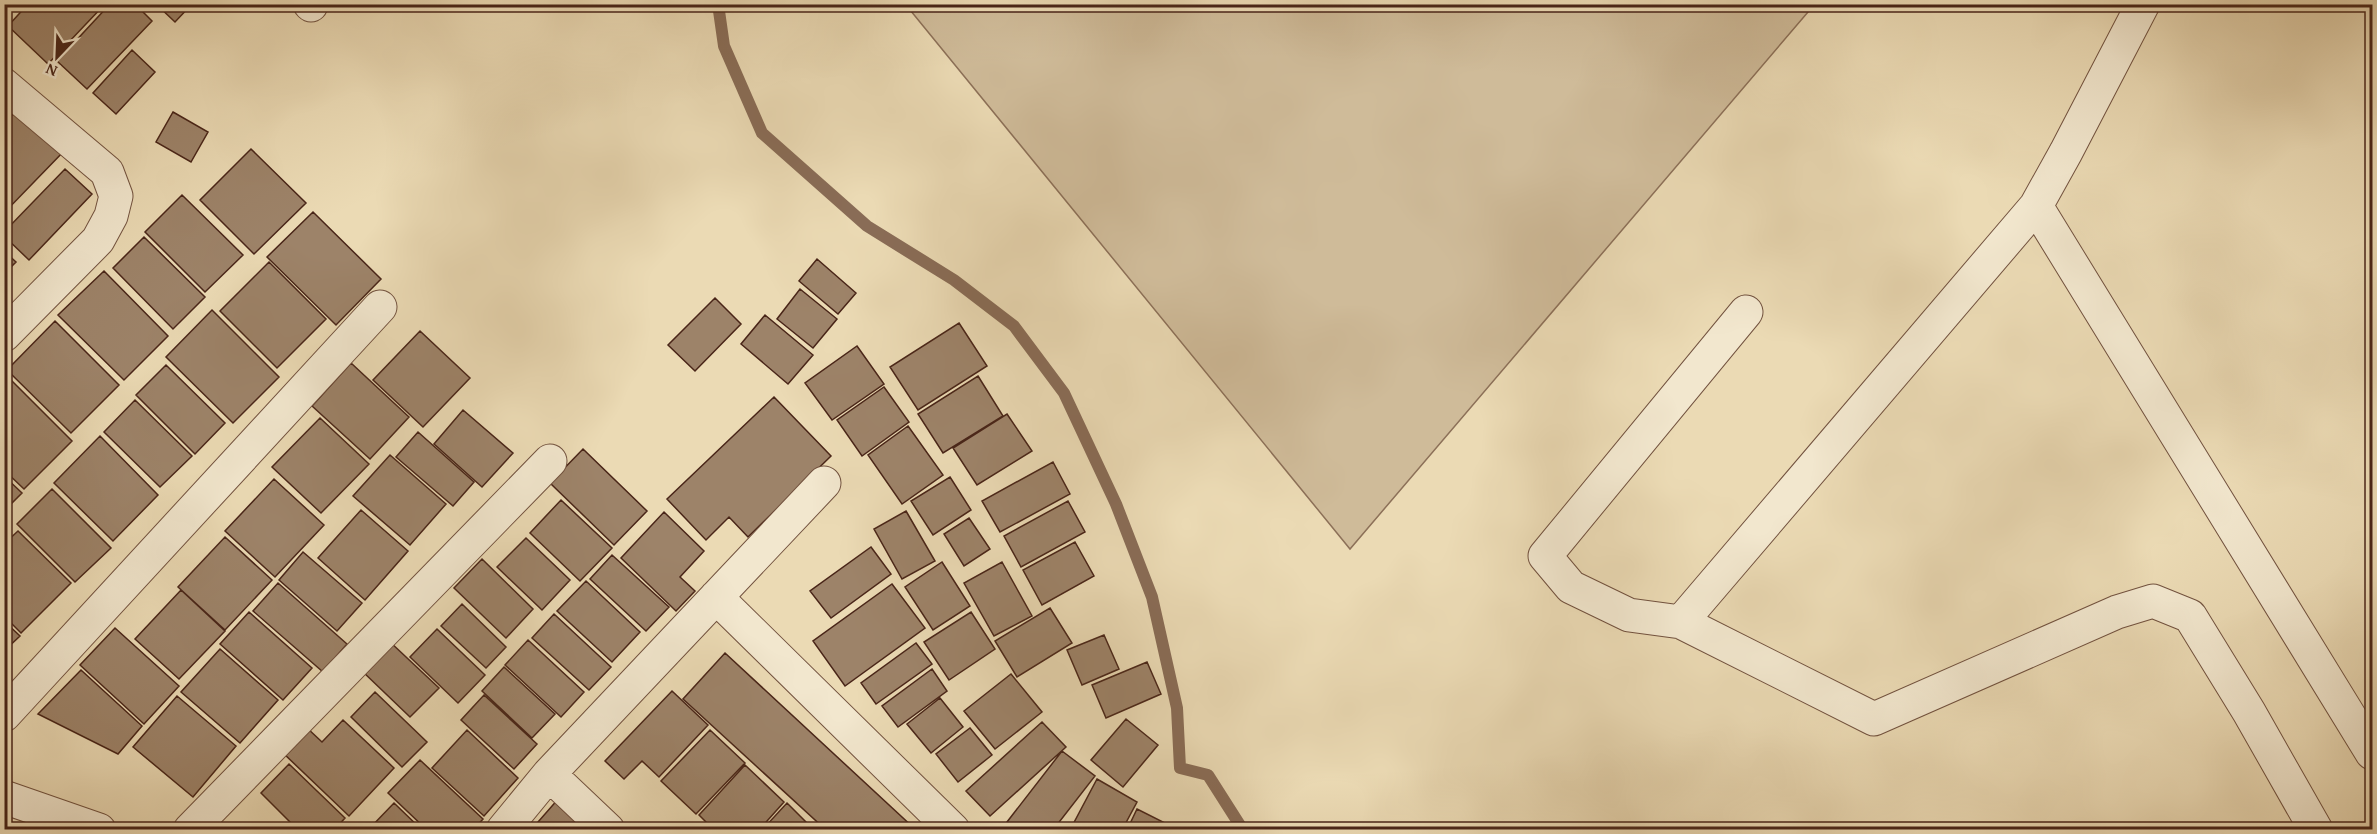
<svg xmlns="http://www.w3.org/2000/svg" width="2377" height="834" viewBox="0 0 2377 834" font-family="'Gentium Book Plus',serif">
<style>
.green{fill:#cfbb99;stroke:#8c7058;stroke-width:1.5}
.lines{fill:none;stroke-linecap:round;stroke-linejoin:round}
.stream{stroke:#896c56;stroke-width:12}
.building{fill:#9d8369;stroke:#492518;stroke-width:1.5}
.minor-casing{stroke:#72523f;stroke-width:35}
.minor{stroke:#f2e7ce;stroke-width:33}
</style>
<rect width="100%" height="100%" fill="#ebdab4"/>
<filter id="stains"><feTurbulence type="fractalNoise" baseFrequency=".00333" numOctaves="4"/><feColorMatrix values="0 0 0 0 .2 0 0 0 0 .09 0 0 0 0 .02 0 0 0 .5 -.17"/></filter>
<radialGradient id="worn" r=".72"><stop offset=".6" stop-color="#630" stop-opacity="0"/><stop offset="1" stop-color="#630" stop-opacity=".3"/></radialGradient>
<path class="green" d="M906 5H1814L1350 549Z"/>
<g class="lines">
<path class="stream" d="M718 4 724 46 762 133 867 226 954 280 1014 326 1064 393 1116 504 1152 597 1177 708 1180 768 1208 775 1243 830"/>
</g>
<path class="building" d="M4 4H15L4 16Z
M28 4H105L48 64 8 26Z
M110 4H135L152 21 87 89 57 61Z
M156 4H192L175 22Z
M132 50 155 72 116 114 93 93Z
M20 107 65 150 4 213V123Z
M173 112 208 132 191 162 156 142Z
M251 149 306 203 254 254 200 200Z
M65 169 92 194 29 260 4 236V232Z
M182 195 243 255 205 292 145 232Z
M313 212 381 279 336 325 267 257Z
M144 237 205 297 173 329 113 268Z
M4 251 16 262 4 274Z
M817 259 856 293 838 314 799 281Z
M269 262 326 319 277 368 220 311Z
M104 271 168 336 124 380 58 315Z
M800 289 837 319 813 348 777 319Z
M715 298 741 324 695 371 668 345Z
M212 310 279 377 233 423 166 357Z
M765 315 813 355 788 384 741 344Z
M55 321 119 385 71 433 7 370Z
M959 323 987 366 918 410 890 367Z
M420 331 470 378 423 427 373 380Z
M857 346 884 384 832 420 805 383Z
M351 363 409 417 370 459 312 406Z
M166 365 225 423 195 454 136 395Z
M978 376 1003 416 943 453 918 414Z
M9 378 72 441 24 489 4 470V382Z
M884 387 909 422 862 456 837 420Z
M774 397 831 456 748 537 729 517 706 540 667 499Z
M135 400 192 456 160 487 104 432Z
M463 410 513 453 482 487 434 444Z
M1007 414 1032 451 977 485 953 448Z
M320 418 369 464 321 513 272 467Z
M908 426 943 475 902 504 868 455Z
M418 432 474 482 453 506 396 457Z
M100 436 158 495 113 541 54 483Z
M583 449 647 511 614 545 550 483Z
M390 455 446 504 410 545 353 496Z
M1053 462 1070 494 1000 532 982 501Z
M4 476 22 493 4 511Z
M950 477 971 510 933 535 911 501Z
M274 479 324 525 275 577 225 531Z
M52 489 111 548 75 582 17 524Z
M561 500 612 548 580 581 530 533Z
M1068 501 1085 532 1021 567 1004 536Z
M361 510 408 551 365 600 318 558Z
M906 511 935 561 902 579 874 529Z
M664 512 704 551 680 577 695 591 676 611 621 558Z
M969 518 990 549 964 566 944 534Z
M18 531 71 583 21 633 4 616V544Z
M225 537 272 580 225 630 178 587Z
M526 538 570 580 542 610 497 567Z
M1075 542 1094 576 1042 605 1023 570Z
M871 547 891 574 831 618 810 591Z
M303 552 362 603 337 631 279 580Z
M612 555 669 607 646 631 590 579Z
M482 559 533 609 506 638 454 588Z
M942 562 970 606 933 630 905 587Z
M1002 562 1032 616 994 636 964 583Z
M586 581 640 632 612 662 557 611Z
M278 583 347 644 323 672 253 611Z
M892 584 925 628 845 686 813 641Z
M181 590 225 631 179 679 135 639Z
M462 604 506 647 486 668 441 626Z
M1050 608 1072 643 1017 677 995 641Z
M249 612 312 668 283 700 220 644Z
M971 612 995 649 949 680 924 642Z
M554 614 611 667 589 690 532 638Z
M4 621 20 636 4 651Z
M115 628 179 686 144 724 80 665Z
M437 629 485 675 458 703 410 657Z
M1104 635 1119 669 1082 685 1067 650Z
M528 640 584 692 561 717 505 665Z
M389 641 439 688 410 717 361 670Z
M916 643 932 664 876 704 861 683Z
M220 649 278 700 240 743 181 692Z
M725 653 916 830H826L683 699Z
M1147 662 1161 694 1106 718 1092 685Z
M504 667 555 714 532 738 482 691Z
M932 669 947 691 898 727 882 706Z
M81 670 142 726 118 754 38 714Z
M1011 674 1042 712 995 749 964 711Z
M672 691 708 725 659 777 642 761 624 779 605 761Z
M375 692 427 742 402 767 351 717Z
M484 695 537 744 514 769 461 720Z
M177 696 236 746 193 797 133 747Z
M940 698 963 727 931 753 907 724Z
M1126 719 1158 745 1123 787 1091 760Z
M343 720 394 768 349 816 282 752 306 727 322 742Z
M1042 722 1066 747 990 816 966 791Z
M970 728 992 755 958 782 936 754Z
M467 730 518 778 484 816 432 768Z
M710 730 745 763 696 814 661 781Z
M1062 751 1095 776 1053 830H1016L1007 822Z
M420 760 483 819 473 830H427L388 793Z
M289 764 345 818 334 830H298L261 793Z
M745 765 784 802 759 830H714L699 815Z
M1097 779 1137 802 1122 830H1070Z
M559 798 594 830H531Z
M394 803 422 830H368Z
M787 803 814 830H762Z
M1137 809 1167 824 1164 830H1127Z"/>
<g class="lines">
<g class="minor-casing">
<path id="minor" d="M310 4 311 5
M2143 4 2066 152 2036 206 2372 753
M4 85 107 172 116 196 111 216 98 240 4 335
M1746 312 1545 556 1571 587 1629 615 1681 622 2036 206
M716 597 953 830
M1681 622 1874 719 2117 612 2153 601 2190 616 2249 712 2316 830
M4 715 380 307
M549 774 608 830
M4 797 99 830
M190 830 550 461
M503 830 549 774 824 483"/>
</g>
<use href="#minor" class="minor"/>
</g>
<rect width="2377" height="834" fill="none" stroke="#ebdab4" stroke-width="24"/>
<rect x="6" y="6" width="2365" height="822" fill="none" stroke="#492518" stroke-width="3"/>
<rect x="12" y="12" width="2353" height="810" fill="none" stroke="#492518" stroke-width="1.5"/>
<g transform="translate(57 57) rotate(203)" stroke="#f2e7ce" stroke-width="4.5" paint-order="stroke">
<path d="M0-4.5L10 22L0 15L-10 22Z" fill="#492518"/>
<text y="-9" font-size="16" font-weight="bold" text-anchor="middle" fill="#492518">N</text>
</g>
<rect width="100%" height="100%" filter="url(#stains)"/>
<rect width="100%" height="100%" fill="url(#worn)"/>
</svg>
